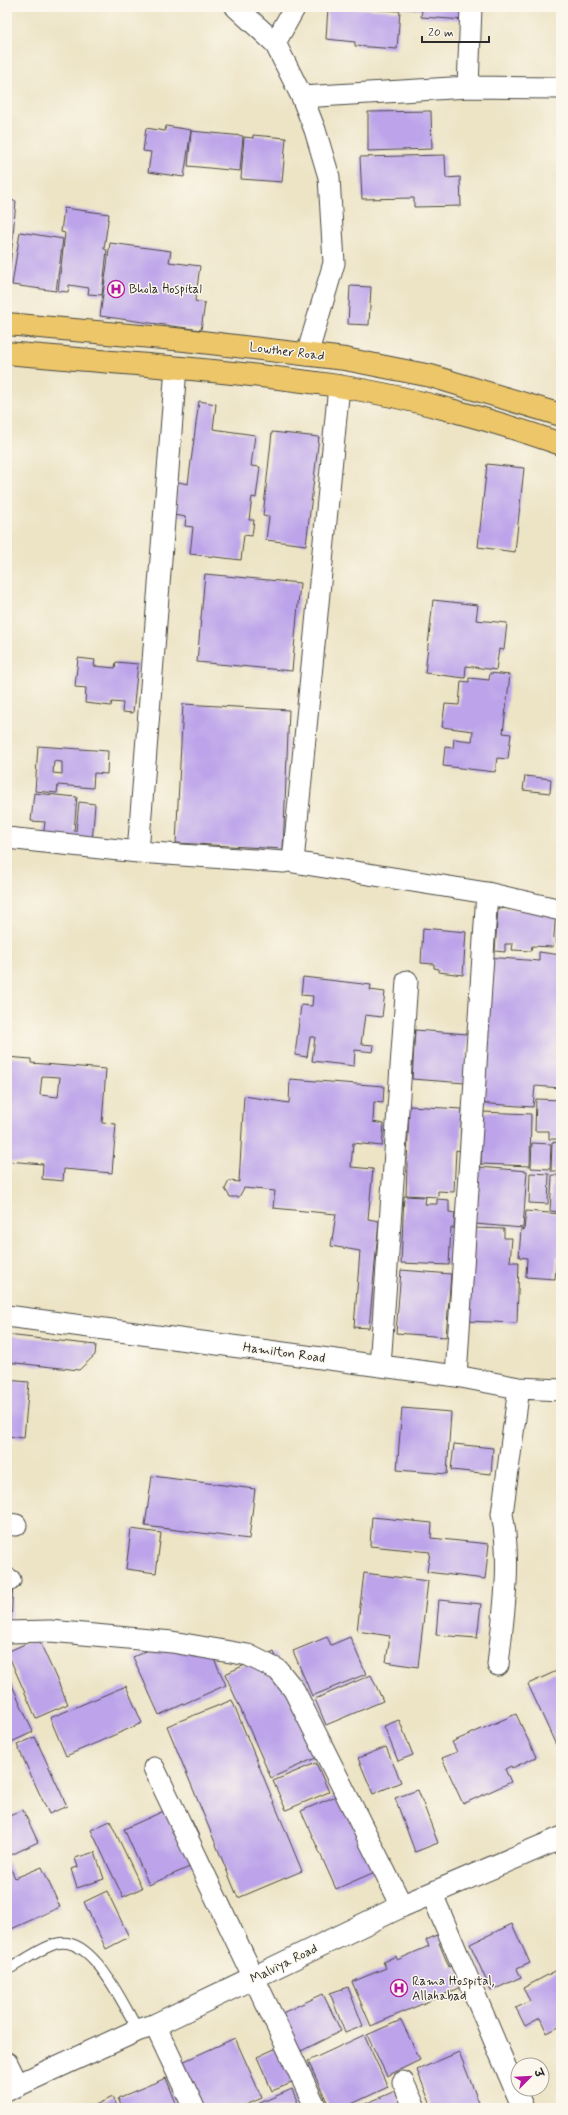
<svg xmlns="http://www.w3.org/2000/svg" width="568" height="2115" viewBox="0 0 568 2115" font-family="Mynerve,'Playpen Sans Deva',sans-serif">
<style>
.building{fill:#bda4ea;fill-rule:evenodd}
.lines{fill:none;stroke-linecap:round;stroke-linejoin:round}
.service-casing{stroke:#484742;stroke-width:12}
.minor-casing{stroke:#484742;stroke-width:23}
.tertiary-casing{stroke:#484742;stroke-width:24}
.primary-casing{stroke:#484742;stroke-width:24}
.service{stroke:#fff;stroke-width:10}
.minor{stroke:#fff;stroke-width:21}
.tertiary{stroke:#fff;stroke-width:22}
.primary{stroke:#ecc669;stroke-width:22}
.labels{text-anchor:middle;dominant-baseline:central;stroke-width:3;stroke-linejoin:round;paint-order:stroke}
.poi-label{font-size:13px;fill:#2b2b2b;stroke:#fbf7ec;text-anchor:start}
.street-label{font-size:13px;fill:#2b2b2b;stroke:#fbf7ec}
</style>
<rect width="100%" height="100%" fill="#fbf7ec"/>
<filter id="ink" filterUnits="userSpaceOnUse"><feTurbulence type="fractalNoise" baseFrequency=".025" numOctaves="2"/><feDisplacementMap in="SourceGraphic" scale="8" xChannelSelector="R" yChannelSelector="G"/><feConvolveMatrix kernelMatrix="1 2 1 2 8 2 1 2 1" color-interpolation-filters="sRGB"/></filter>
<filter id="wash" filterUnits="userSpaceOnUse"><feTurbulence type="fractalNoise" baseFrequency=".012" numOctaves="4" result="noise"/><feDisplacementMap in="SourceGraphic" scale="16" xChannelSelector="R" yChannelSelector="G"/><feGaussianBlur stdDeviation="0.9" result="paint"/><feColorMatrix in="noise" values="0 0 0 0 0 0 0 0 0 0 0 0 0 0 0 0 0 1.4 0 .05"/><feComposite in="paint" operator="in"/></filter>
<g filter="url(#wash)">
<rect width="100%" height="100%" fill="#ede4c6"/>
<g id="blocks">
<path class="building" d="M328 7 400 11 397 49 355 46V42L326 39Z
M393 7H466L465 20 421 17 422 10Z
M431 111 432 149 368 151V112Z
M166 126 191 130 184 177 148 172 151 152 143 151 146 128 165 131Z
M191 131 243 136 240 171 188 166Z
M253 135 286 138 282 182 241 179 244 137 253 138Z
M445 155 446 178 460 177 461 206 414 207V198L362 199 360 157Z
M7 200 16 201 10 269H7Z
M64 208 109 214 104 249 107 250 102 295 88 294 89 288 69 285 68 292 58 291 65 233 61 232Z
M20 232 63 239 56 291 12 285Z
M110 243 171 251 169 262 200 266 195 301 205 303 201 330 100 316Z
M350 286 371 287 369 325 348 324Z
M199 401 216 404 213 429 255 435 251 466 260 467 256 498 252 497 249 520H254L252 536 244 535 241 560 190 554 193 527 185 526 186 517 174 515 178 482 188 484Z
M272 432 319 437 306 545 266 540 269 517 263 516Z
M487 464 524 468 515 552 478 547Z
M205 574 300 583 292 671 197 662Z
M433 600 478 605 476 620 507 623 504 650 499 649 496 670 466 666 465 678 425 673Z
M78 658 95 660 94 666 115 668 116 662 138 664 133 713 122 712 123 703 112 702 111 706 85 703 86 688 75 687Z
M490 673 510 675 503 733 511 734 508 759 497 758 495 772 443 766 445 747 453 748 454 739 472 741 473 731 442 727 445 704 459 705 461 681 469 682V678L489 680Z
M183 704 289 710 283 849 176 843Z
M38 746 108 751 107 774 94 773 93 788 58 785 57 793 35 791ZM54 761 62 762V774L53 773Z
M525 776 551 779 550 793 523 790Z
M34 793 77 797 74 831H76L79 802 95 804 92 843 43 838 45 822 31 821Z
M498 908 556 912 553 947 532 946 531 951 512 950 513 944H505V952L495 951Z
M558 921 561 922V943H557Z
M423 928 466 932 463 975 439 972V969L434 968V964L421 963Z
M539 952 561 955V1088L535 1086 533 1107 477 1103 487 957 539 961Z
M303 977 371 985 370 990 385 992 382 1017 365 1015 361 1044 374 1045 373 1052 355 1050 354 1066 312 1061 315 1037H310L307 1057 295 1055 301 1005 312 1006 313 996 301 995Z
M415 1030 468 1034 465 1083 412 1079Z
M7 1057 31 1059V1063L106 1069 102 1123 116 1124 112 1173 64 1169 63 1181 42 1179 43 1164 7 1161ZM42 1076 60 1077 58 1097 40 1095Z
M290 1079 384 1086 383 1103 374 1102 373 1122 384 1124 382 1146 353 1143 351 1167 373 1169 368 1219 379 1221 369 1328 354 1327 360 1251 331 1246 336 1214 273 1208 275 1191 244 1188 239 1197H230L225 1189 229 1181 239 1182 244 1096 289 1103Z
M536 1099 561 1100V1139H549V1131H535Z
M409 1106 462 1109 460 1151 456 1150 454 1192 438 1191V1197L406 1195Z
M482 1112 531 1114 530 1166 481 1164Z
M552 1142 561 1143V1171H551Z
M532 1143 551 1144 550 1169 531 1168Z
M479 1167 527 1171 523 1228 475 1224Z
M530 1173 549 1174 548 1204 529 1203Z
M552 1175H561V1212L550 1211Z
M404 1196 426 1197 425 1204H437V1199L449 1200V1212L455 1213 454 1228H451L449 1265 401 1263Z
M526 1211 561 1214V1256H557L555 1279 526 1277 527 1258 519 1257 521 1229 524 1230Z
M471 1228 504 1229V1238H512L510 1262H519L517 1323 465 1321Z
M401 1270 451 1274 446 1337 396 1333Z
M7 1335 96 1345 95 1355 79 1370 7 1362Z
M7 1380 29 1382 24 1438 7 1436Z
M402 1408 451 1412 447 1474 397 1470Z
M454 1444 493 1448 491 1474 451 1470Z
M152 1476 255 1489 249 1539 145 1526Z
M372 1517 432 1523 431 1538 489 1544 485 1579 427 1572 430 1552 370 1546Z
M131 1529 161 1533 156 1573 126 1569Z
M364 1573 428 1581 418 1667 386 1662 390 1636 357 1631Z
M7 1579 13 1580 11 1626H7Z
M439 1600 481 1604 477 1638 436 1635Z
M180 1636 204 1637 226 1685 159 1715 133 1657Z
M327 1637 331 1645 350 1637 366 1674 312 1696 293 1651Z
M38 1638 68 1704 36 1718 7 1652Z
M274 1652 320 1756 271 1778 225 1674Z
M561 1669V1756L528 1684Z
M7 1674 33 1732 7 1744Z
M371 1675 383 1701 326 1725 315 1699Z
M126 1686 142 1723 66 1756 50 1718Z
M232 1700 302 1871 238 1898 167 1726Z
M516 1714 536 1757 512 1768 511 1766 505 1769 511 1782 463 1804 442 1758 457 1752 452 1742Z
M399 1720 413 1755 398 1761 384 1726Z
M35 1737 67 1806 49 1814 17 1745Z
M386 1747 401 1782 373 1794 358 1758Z
M316 1763 329 1792 286 1810 273 1781Z
M418 1790 438 1843 415 1852 395 1798Z
M343 1793 377 1871 336 1889 301 1811Z
M23 1810 38 1842 9 1856 7 1851V1817Z
M166 1810 174 1827 191 1819 199 1836 184 1843 194 1865 149 1885 124 1829Z
M110 1821 142 1888 123 1897 91 1830Z
M95 1852 104 1879 77 1888 71 1869 78 1867 75 1858Z
M7 1860 15 1878 42 1867 60 1907 7 1931Z
M107 1891 129 1937 106 1949 84 1902Z
M512 1924 530 1963 517 1969 521 1977 491 1991 470 1944Z
M440 1934 443 1942 439 1943 449 1967 455 1965 464 1986 371 2026 352 1982 386 1968 383 1962 396 1956 397 1960 429 1946 426 1940Z
M561 1968V2026L547 2033 540 2018 525 2026 516 2008 530 2001 523 1988Z
M348 1987 363 2026 345 2033 330 1993Z
M323 1994 341 2031 295 2054 276 2016Z
M401 2020 420 2060 387 2076 367 2035Z
M364 2035 388 2087 343 2108H330L308 2061Z
M235 2038 262 2098 239 2108H200L180 2063Z
M279 2047 294 2082 272 2091 257 2057Z
M459 2052 481 2108H432L417 2070Z
M166 2078 178 2108H122L118 2098Z
M292 2089 300 2108H260L258 2104Z
M395 2091 403 2108H356Z
M113 2097 118 2108H88Z"/>
</g>
</g>
<g filter="url(#ink)">
<use href="#blocks" fill-opacity="0" stroke="#484742" stroke-width="1"/>
<g class="lines">
<g class="service-casing">
<path id="service" d="M7 1970C22 1962 39 1949 55 1944 92 1932 123 2005 138 2030"/>
</g>
<g class="minor-casing">
<path id="minor" d="M236 7 275 43 302 97 315 130 329 177 334 263 307 355
M275 43 295 7
M468 87 471 7
M302 97 468 87 561 88
M176 368 138 852 284 862
M339 386 293 862 487 893 561 910
M7 838 138 852
M7 1316 456 1376 519 1388 561 1390
M380 1366 407 981
M456 1376 487 893
M7 1524 16 1525
M7 1579 10 1580
M7 1632 50 1631 172 1642 248 1655 278 1670 294 1690 402 1906
M498 1665C503 1615 512 1564 502 1514L519 1388
M154 1768 316 2108
M432 1894 523 2108
M155 2025 194 2108
M7 2063 18 2085
M403 2082 415 2108"/>
</g>
<g class="tertiary-casing">
<path id="tertiary" d="M7 2090 138 2030 155 2025 402 1906 561 1838"/>
</g>
<g class="primary-casing">
<path id="primary" d="M7 324 185 340 345 359 431 376 561 415
M7 353C117 363 229 370 338 386 410 397 493 420 561 444"/>
</g>
<use href="#service" class="service"/>
<use href="#minor" class="minor"/>
<use href="#tertiary" class="tertiary"/>
<use href="#primary" class="primary"/>
</g>
</g>
<defs>
<g id="hospital-ring" transform="scale(0.9)"><circle r="9.5" fill="#fbf7ec" stroke="#b5179e" stroke-width="1.5"/><path d="M-5-5h3v3.5h4V-5h3V5h-3V1.5h-4V5h-3Z" fill="#b5179e"/></g>
</defs>
<g fill-rule="evenodd">
<use href="#hospital-ring" x="116" y="289"/>
<use href="#hospital-ring" x="399" y="1988"/>
</g>
<g class="labels">
<g class="poi-label">
<text x="129" y="289">Bhola Hospital</text>
<text x="412" y="1981">Rama Hospital,<tspan x="412" dy="15">Allahabad</tspan></text>
</g>
<g class="street-label">
<text transform="translate(287 352) rotate(7)">Lowther Road</text>
<text transform="translate(284 1353) rotate(8)">Hamilton Road</text>
<text transform="translate(284 1964) rotate(-26)">Malviya Road</text>
</g>
</g>
<rect width="568" height="2115" fill="none" stroke="#fbf7ec" stroke-width="24"/>
<g transform="translate(530 2077) rotate(66)"><circle r="19" fill="#fbf7ec" stroke="#a8a59f"/>
<path d="M0-3L7 15L0 10L-7 15Z" fill="#b5179e"/>
<text y="-6" font-size="11" font-weight="bold" text-anchor="middle" fill="#2b2b2b">उ</text>
</g>
<path d="M422 36v6h67v-6" fill="none" stroke="#2b2b2b" stroke-width="2"/>
<text x="428" y="36" font-size="12" fill="#2b2b2b" stroke="#fbf7ec" stroke-width="3" paint-order="stroke">20 m</text>
</svg>
